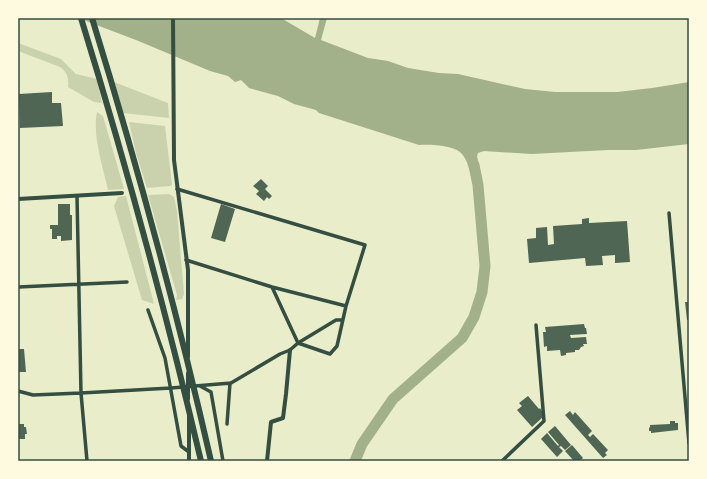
<svg xmlns="http://www.w3.org/2000/svg" width="707" height="479" viewBox="0 0 707 479" font-family="Montserrat,sans-serif">
<style>
.green{fill:#cad2ad}
.water{fill:#a3b18a}
.lines{fill:none;stroke-linecap:round;stroke-linejoin:round}
.river{stroke:#a3b18a;stroke-width:11}
.building{fill:#4f6655}
.minor{stroke:#344e41;stroke-width:3.5}
.tertiary{stroke:#344e41;stroke-width:4}
.motorway{stroke:#344e41;stroke-width:6}
.neatline{fill:none;stroke:#344e41;stroke-width:1.5}
</style>
<rect width="100%" height="100%" fill="#e9edc9"/>
<path class="green" d="M18 43 61 59 76 74 97 79 102 103 94 102 68 87C69 78 67 72 60 67L18 51Z
M114 82 168 103 169 118 123 113Z
M97 112 103 116 124 189 108 190C103 167 92 135 97 112Z
M129 122 165 126 172 184 171 186 147 188 136 153Z
M169 194 174 197 177 211 184 294 182 299 176 300 177 295 148 195Z
M126 196 154 304 142 300 114 206 118 197Z"/>
<path class="water" d="M78 18H281L315 38 320 18H327L321 40 368 58 388 61 408 68 439 73 458 74 525 89 555 92H617L652 88 689 82V144L636 150H608L532 154 484 151 478 153 477 156 482 178 472 181C470 172 468 161 462 154 455 145 430 144 419 145L319 113 316 110 294 104 278 96 249 88 241 80 235 82 228 76 210 71 136 40Z"/>
<g class="lines">
<path class="river" d="M355 461 362 444 393 399 462 338 474 317 482 292 485 266 478 185 474 165"/>
</g>
<path class="building" d="M52 92V103H61L63 126 20 128 19 94Z
M261 179 268 186 265 189 272 196 269 199 267 197 264 201 256 194 259 191 253 186Z
M58 204H70V215H72V240L61 241V236H57V239H52V229H50V225H58Z
M221 204 235 209 225 242 211 238Z
M589 218V223L627 221 630 262 615 263V255L602 256 603 265 586 266 585 258 529 263 527 239 536 238V228L547 227 548 245 554 244 553 226 582 224V219Z
M685 302H689V320H687Z
M584 324 585 328H586L587 334 570 335 571 338 586 337 587 344H583L584 346 581 347 579 350H575V352L566 353V355L561 356 560 350 547 351V346L544 347 543 332H546L545 327Z
M18 349H24L26 372H18Z
M528 396 539 409 540 408 542 411 543 417 532 427 517 410 522 406 519 403Z
M570 411 573 415 575 412 592 431 588 435 590 437 593 434 608 450 605 453 607 455 603 458 565 415Z
M670 421H675V423H678V430L651 433V431H649V428L650 427V425L670 424Z
M18 424H24V427H26L27 434H25V439H18Z
M555 426 571 445 565 450 561 446 559 447 563 451 557 457 541 439 547 433 558 446 559 445 548 432Z
M572 445 583 458 580 461H574L565 451Z"/>
<g class="lines">
<path class="minor" d="M77 196 81 393 87 461
M669 213 689 443
M186 260 272 287 346 306
M18 287 127 282
M272 287 298 343 336 320H342
M148 310 165 358 181 446 189 452
M200 386 211 392 223 461
M18 391 33 395 81 393 171 388 231 383 280 354 290 350 298 343 330 354 337 346 346 306 365 245 177 189
M227 424 230 383
M502 461 544 421 536 325"/>
<path class="tertiary" d="M173 18 174 160 188 270V357
M18 199 122 193
M188 373V399
M189 417V461
M267 461 271 422 283 418 286 394 290 350"/>
<path class="motorway" d="M81 18C126 164 166 312 201 461
M92 18C137 164 177 312 211 461"/>
</g>
<rect width="707" height="479" fill="none" stroke="#fefae0" stroke-width="38"/>
<rect x="19" y="19" width="669" height="441" class="neatline"/>
</svg>
